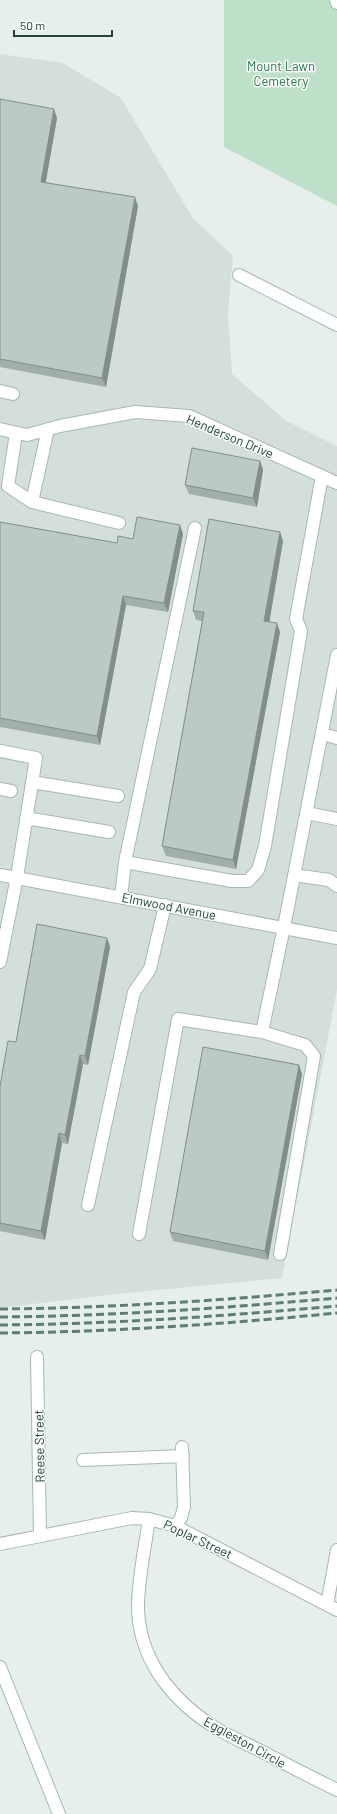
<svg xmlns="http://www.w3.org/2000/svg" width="337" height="1814" viewBox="0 0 337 1814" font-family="Barlow,sans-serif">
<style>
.built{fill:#d4dfda}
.green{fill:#bfe0c8}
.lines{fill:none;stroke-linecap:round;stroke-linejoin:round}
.minor-casing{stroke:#a8b8b2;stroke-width:14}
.minor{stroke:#fff;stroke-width:12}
.rail{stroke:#5f7d75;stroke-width:3;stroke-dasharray:8 4;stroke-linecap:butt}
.wall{fill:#a1aea9}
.shaded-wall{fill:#838d89}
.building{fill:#bbcac4;stroke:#838d89}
.labels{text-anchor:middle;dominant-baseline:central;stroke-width:3;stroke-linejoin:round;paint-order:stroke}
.park-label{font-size:13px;fill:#2d7a4b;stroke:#f7fbf9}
.street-label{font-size:13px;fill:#24423a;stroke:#f7fbf9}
</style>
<rect width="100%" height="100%" fill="#e6efeb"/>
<path class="built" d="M0 54 63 63 121 98 193 218 233 256 228 313 232 374 285 420 337 446V990L282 1278 117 1294 0 1308Z"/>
<path class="green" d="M224 0H337V206L224 147Z"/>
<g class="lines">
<g class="minor-casing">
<path id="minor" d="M336 0 337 3
M239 275 337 325
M0 391 13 394
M0 429 27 435 60 426 135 412 189 416 337 483
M48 429 32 502 119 523
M16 433 8 486 32 502
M322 734 337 738
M0 751 36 758 17 877 0 962
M32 782 118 796
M0 789 11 791
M307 813 337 819
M26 818 109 832
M125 862 195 528
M0 875 337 938
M294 875 329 880 337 886
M121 897 125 862 232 881H248L258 870 265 846 301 631 296 619 322 476
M262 1032 305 1045 314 1056 280 1254
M88 1205 134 992 150 969 165 905
M139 1234 178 1019 262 1032 284 927 337 655
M37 1357 40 1535
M83 1460 183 1456
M149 1519C145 1547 139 1575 138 1603 137 1656 169 1697 211 1725 226 1735 243 1742 259 1750 285 1764 311 1777 337 1790
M175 1526 181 1518 184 1507 182 1447
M0 1544 132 1518 149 1519 175 1526 337 1610
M327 1605 337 1550
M0 1667 59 1814"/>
</g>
<use href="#minor" class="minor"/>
<path class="rail" d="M0 1309C113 1308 225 1300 337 1290
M0 1317C113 1316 225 1308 337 1298
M0 1325C113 1324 225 1316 337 1306
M0 1333C113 1332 225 1324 337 1313"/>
</g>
<path class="wall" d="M0 99 57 118 46 182 138 206 106 387 0 367Z
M260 461 263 470 257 507 189 494 185 485Z
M0 522 117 543 133 539 183 534 168 612 126 605 100 745 0 727Z
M283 541 269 622 280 632 236 869 166 856 162 846 202 621 196 620 193 611Z
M107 938 110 947 88 1065 83 1064 68 1144 62 1143 45 1240 0 1231V1086L16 1042Z
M299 1065 302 1074 268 1260 173 1241 170 1232Z"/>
<path class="shaded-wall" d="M54 109 57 118 44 191 41 182Z
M135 197 138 206 106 387 102 378Z
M260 461 263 470 257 507 253 498Z
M180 525 183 534 168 612 164 603Z
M280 532 283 541 268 630 264 621Z
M123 596 126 605 100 745 97 736Z
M277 623 280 632 236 869 233 860Z
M107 938 110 947 88 1065 85 1056Z
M80 1055 83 1064 68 1144 65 1135Z
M299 1065 302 1074 268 1260 265 1251Z
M59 1133 62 1143 45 1240 41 1231Z"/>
<path class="building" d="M0 99 54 109 41 182 135 197 102 378 0 359Z
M192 448 260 461 253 498 185 485Z
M137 517 180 525 164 603 123 596 97 736 0 718V522L117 543 118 536 133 539Z
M209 519 280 532 264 621 277 623 233 860 162 846 204 612 193 611Z
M37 924 107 938 85 1056 80 1055 65 1135 59 1133 41 1231 0 1223V1086L8 1041 16 1042Z
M203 1047 299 1065 265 1251 170 1232Z"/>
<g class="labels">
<g class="park-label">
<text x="281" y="66">Mount Lawn<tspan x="281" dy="15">Cemetery</tspan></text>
</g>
<g class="street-label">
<text transform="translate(230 436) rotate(23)">Henderson Drive</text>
<text transform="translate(169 906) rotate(11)">Elmwood Avenue</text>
<text transform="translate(39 1446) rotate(-91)">Reese Street</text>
<text transform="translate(198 1539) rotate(25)">Poplar Street</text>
<text transform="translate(245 1742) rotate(29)">Eggleston Circle</text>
</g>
</g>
<path d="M14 30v6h98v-6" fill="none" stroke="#24423a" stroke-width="2"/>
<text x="20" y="30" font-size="12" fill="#24423a" stroke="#f7fbf9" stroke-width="3" paint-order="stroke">50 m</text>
</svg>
